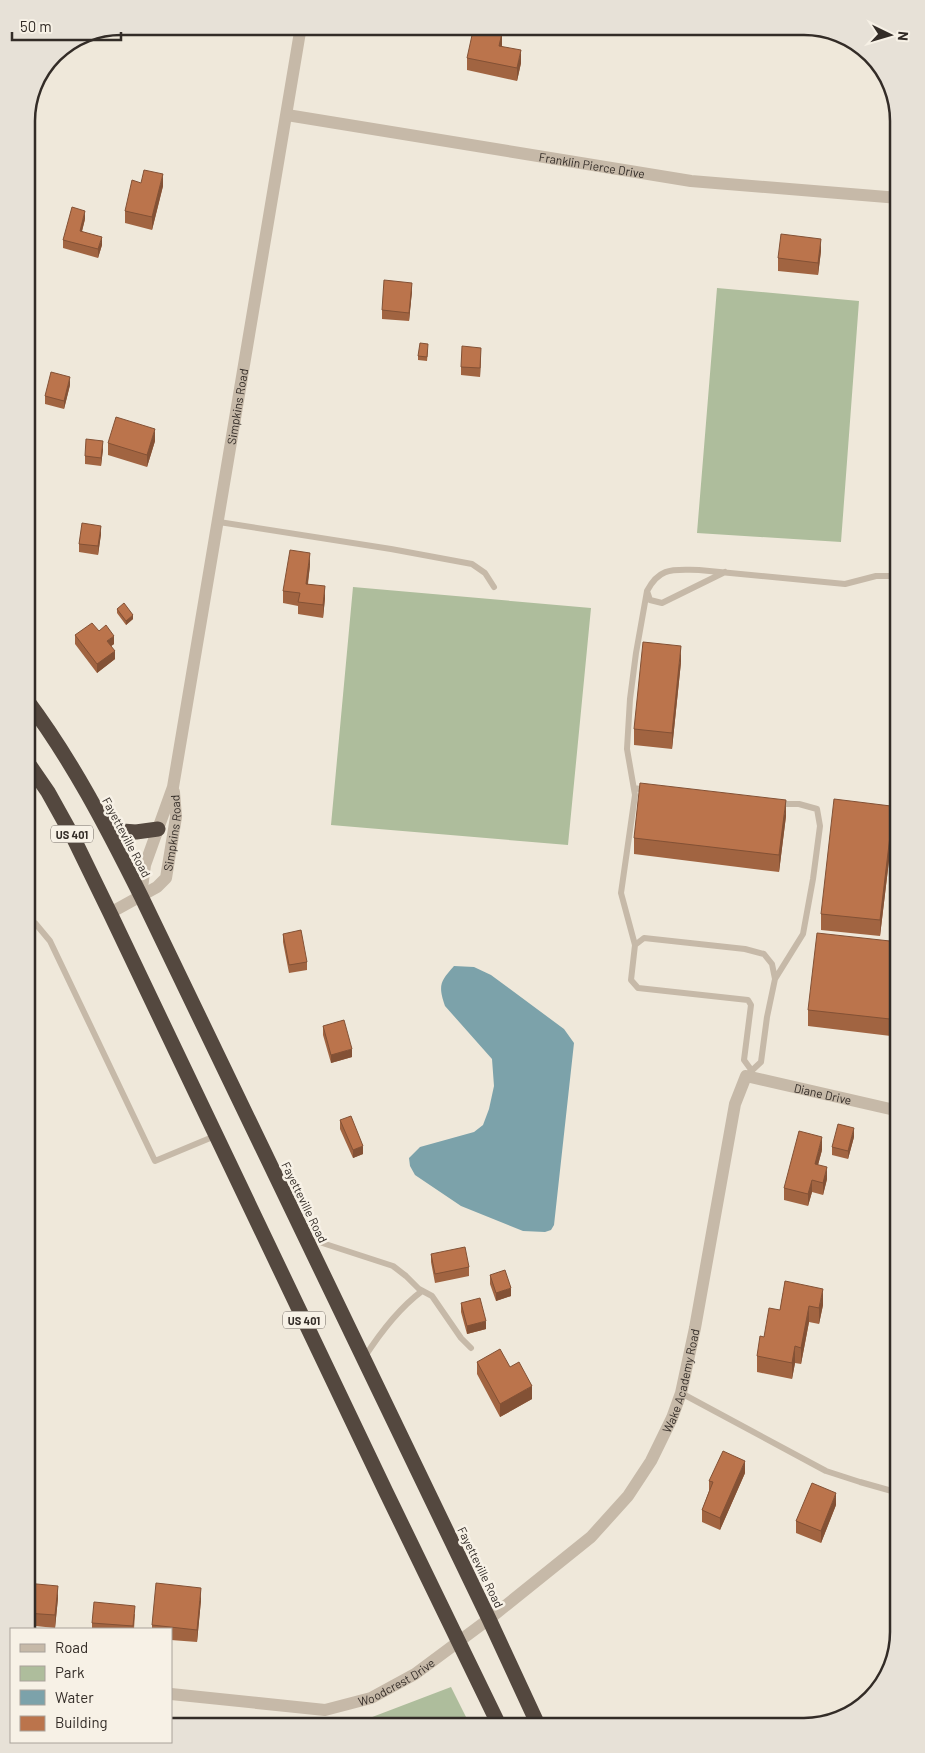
<svg xmlns="http://www.w3.org/2000/svg" width="925" height="1753" viewBox="0 0 925 1753" font-family="Barlow,sans-serif">
<style>
.green{fill:#aebd9c}
.water{fill:#7ca2aa}
.lines{fill:none;stroke-linecap:round;stroke-linejoin:round}
.lane{stroke:#c6b9a8;stroke-width:6}
.street{stroke:#c6b9a8;stroke-width:12}
.highway{stroke:#54483f;stroke-width:15}
.wall{fill:#a16441}
.shaded-wall{fill:#835135}
.building{fill:#bb744c;stroke:#835135}
.labels{text-anchor:middle;dominant-baseline:central;stroke-width:5;stroke-linejoin:round;paint-order:stroke}
.shield{fill:#f7f1e6;stroke:#6e6760;stroke-width:1}
.shield-label{font-size:11px;font-weight:bold;fill:#332c27}
.street-label{font-size:12px;fill:#332c27;stroke:#f7f1e6}
.rim{fill:none;stroke:#332c27;stroke-width:2.5}
</style>
<rect width="100%" height="100%" fill="#efe8da"/>
<path class="green" d="M717 288 859 301 841 542 697 533Z
M353 587 591 608 568 845 331 825Z
M451 1687 471 1727H346Z"/>
<path class="water" d="M454 966 474 967 491 975 564 1029 574 1043 554 1225 551 1230 545 1232 523 1231 461 1206 415 1175 410 1166 409 1158 420 1147 474 1132 483 1125 489 1109 494 1086 492 1059 445 1006C438 985 440 982 454 966Z"/>
<g class="lines">
<path class="lane" d="M219 522 391 549 472 564 485 573 494 587
M725 572 662 603 650 600 647 591C660 566 674 570 699 570L845 584 876 576H899
M634 788 646 790
M26 920 35 923 50 941 155 1161 215 1136
M635 945 621 893 635 795 627 749 630 699 636 653 647 591
M752 1071 744 1060 751 1005 748 1000 638 988 631 980 635 945 644 938 745 949 764 954 772 964 775 979
M746 1076 761 1062 767 1017 775 979 803 934 813 879 820 826 817 809 799 804H778
M307 1238 393 1266 406 1276 419 1289 432 1296 461 1338 471 1348
M364 1358C380 1333 398 1309 422 1291
M681 1393 826 1471 860 1482 899 1493"/>
<g class="street">
<path id="s1" d="M287 115 691 181 899 198"/>
<path id="s2" d="M141 896 145 865 173 787 301 26"/>
<path id="s3" d="M110 913 157 887 166 878 176 817 174 792"/>
<path id="s4" d="M171 1694 325 1710 371 1698 415 1674 489 1619 591 1537 628 1496 651 1461 672 1418 681 1393 695 1328 735 1104 746 1076 899 1111"/>
</g>
<path class="highway" d="M26 699C72 760 107 828 141 896L489 1619 539 1727
M26 760 48 792 73 837 110 913 386 1492 500 1727
M103 820 122 831 136 832 158 829"/>
</g>
<path class="wall" d="M503 26 501 33 502 46 521 63 517 81 467 70V58Z
M26 166 27 170 32 179 31 190 26 189Z
M141 183 163 186 152 230 125 223V211Z
M85 219 82 231 102 245 98 258 63 248V240Z
M821 251 818 275 778 271V258Z
M412 291 409 321 382 319V310Z
M428 349 427 361 418 360V356Z
M481 356 480 377 461 375V367Z
M70 385 64 409 45 404V396Z
M155 441 147 467 108 455V443Z
M103 449 101 466 85 464V456Z
M101 534 98 555 79 552V544Z
M310 565 308 584 325 598 323 618 298 614V606L283 603V591Z
M117 609 133 619 126 625 117 613Z
M99 631 114 644 111 646 115 659 97 673 75 644V635Z
M681 662 672 749 634 745V729Z
M899 807V853L890 852 880 936 821 930V914Z
M786 816 779 872 634 854V838Z
M899 873V905H897V892Z
M283 934 307 962V970L289 973 283 942Z
M899 942V1037L808 1026V1010Z
M323 1026 352 1057 331 1063 323 1035Z
M340 1120 363 1154 353 1158 340 1129Z
M854 1137 848 1159 832 1155V1147Z
M822 1150 818 1165 827 1179 823 1195 812 1192 808 1206 784 1200V1188Z
M431 1254 469 1267V1276L435 1283 431 1262Z
M490 1275 511 1296 496 1301 490 1284Z
M785 1281 823 1305 819 1324 809 1322 801 1364 795 1363 792 1379 757 1372V1356L764 1337 780 1310Z
M461 1303 486 1329 467 1334 461 1312Z
M477 1362 510 1367 532 1399 500 1417 477 1374Z
M745 1473 720 1530 702 1522V1510L709 1491V1481Z
M836 1505 821 1543 796 1533V1521Z
M26 1583 58 1598 55 1628 26 1625Z
M201 1600 197 1642 171 1640V1629H152V1625Z
M135 1614 134 1629H92V1623Z"/>
<path class="shaded-wall" d="M500 26H503L499 45V32Z
M502 33V45L499 58V46Z
M521 50V63L517 81V68Z
M163 174V186L152 230V217Z
M85 211V219L80 239V231Z
M102 237V245L98 258V249Z
M821 239V251L818 275V263Z
M412 283V291L409 321V313Z
M481 348V356L480 377V368Z
M70 377V385L64 409V401Z
M155 429V441L147 467V455Z
M103 441V449L101 466V458Z
M101 526V534L98 555V546Z
M310 553V565L306 596V584Z
M325 586V598L323 618V605Z
M133 615V619L126 625V621Z
M114 636V644L107 649V641Z
M681 646V662L672 749V733Z
M115 651V659L97 673V664Z
M786 800V816L779 872V855Z
M890 836V852L880 936V920Z
M352 1049V1057L331 1063V1055Z
M854 1128V1137L848 1159V1151Z
M822 1137V1150L815 1176V1164Z
M363 1146V1154L353 1158V1150Z
M827 1167V1179L823 1195V1183Z
M812 1180V1192L808 1206V1194Z
M511 1288V1296L496 1301V1293Z
M823 1289V1305L819 1324V1308Z
M809 1306V1322L801 1364V1348Z
M486 1321V1329L467 1334V1326Z
M795 1346V1363L792 1379V1363Z
M532 1386V1399L500 1417V1404Z
M745 1461V1473L720 1530V1518Z
M836 1493V1505L821 1543V1531Z
M58 1586V1598L55 1628V1615Z
M201 1588V1600L197 1642V1630Z"/>
<path class="building" d="M474 26H500L499 32 502 33 499 46 521 50 517 68 467 58Z
M26 170H32L31 181H26Z
M144 170 163 174 152 217 125 211 132 180 141 183Z
M72 207 85 211 80 231 102 237 98 249 63 240Z
M781 234 821 239 818 263 778 258Z
M384 280 412 283 409 313 382 310Z
M420 343 428 344 427 357 418 356Z
M462 346 481 348 480 368 461 367Z
M51 372 70 377 64 401 45 396Z
M116 417 155 429 147 455 108 443Z
M86 439 103 441 101 458 85 456Z
M82 523 101 526 98 546 79 544Z
M290 550 310 553 306 584 325 586 323 605 298 602 300 593 283 591Z
M124 603 133 615 126 621 117 609Z
M92 623 99 631 106 625 114 636 107 641 115 651 97 664 75 635Z
M643 642 681 646 672 733 634 729Z
M640 783 786 800 779 855 634 838Z
M834 799 899 807V837L890 836 880 920 821 914Z
M899 873V893L897 892Z
M301 930 307 962 289 965 283 934Z
M817 933 899 942V1020L808 1010Z
M344 1020 352 1049 331 1055 323 1026Z
M351 1116 363 1146 353 1150 340 1120Z
M838 1124 854 1128 848 1151 832 1147Z
M799 1131 822 1137 815 1164 827 1167 823 1183 812 1180 808 1194 784 1188Z
M465 1247 469 1267 435 1274 431 1254Z
M505 1270 511 1288 496 1293 490 1275Z
M785 1281 823 1289 819 1308 809 1306 801 1348 795 1346 792 1363 757 1356 760 1336 764 1337 769 1308 780 1310Z
M480 1298 486 1321 467 1326 461 1303Z
M500 1349 510 1367 519 1362 532 1386 500 1404 477 1362Z
M723 1451 745 1461 720 1518 702 1510 713 1482 709 1481Z
M812 1483 836 1493 821 1531 796 1521Z
M26 1583 58 1586 55 1615 26 1613Z
M156 1583 201 1588 197 1630 152 1625Z
M94 1602 135 1606 133 1626 92 1623Z"/>
<g class="labels">
<g class="shield">
<rect x="51" y="825.5" width="42" height="17" rx="4"/>
<rect x="283" y="1311.5" width="42" height="17" rx="4"/>
</g>
<g class="shield-label">
<text x="72" y="834">US 401</text>
<text x="304" y="1320">US 401</text>
</g>
<g class="street-label">
<text stroke="none"><textPath href="#s1" startOffset="309">Franklin Pierce Drive</textPath></text>
<text stroke="none"><textPath href="#s2" startOffset="500">Simpkins Road</textPath></text>
<text stroke="none"><textPath href="#s3" startOffset="112">Simpkins Road</textPath></text>
<text transform="translate(127 837) rotate(62)">Fayetteville Road</text>
<text stroke="none"><textPath href="#s4" startOffset="1050">Diane Drive</textPath></text>
<text transform="translate(305 1202) rotate(64)">Fayetteville Road</text>
<text stroke="none"><textPath href="#s4" startOffset="659">Wake Academy Road</textPath></text>
<text transform="translate(481 1567) rotate(64)">Fayetteville Road</text>
<text stroke="none"><textPath href="#s4" startOffset="232">Woodcrest Drive</textPath></text>
</g>
</g>
<path d="M0 0H925V1753H0ZM121 35H804A86 86 0 0 1 890 121V1632A86 86 0 0 1 804 1718H121A86 86 0 0 1 35 1632V121A86 86 0 0 1 121 35Z" fill="#e7e1d7" fill-rule="evenodd"/>
<path class="rim" d="M121 35H804A86 86 0 0 1 890 121V1632A86 86 0 0 1 804 1718H121A86 86 0 0 1 35 1632V121A86 86 0 0 1 121 35Z"/>
<rect x="10" y="1628" width="162" height="115" fill="#f7f1e6" stroke="#a9a29a"/>
<rect x="20" y="1644" width="25" height="8" fill="#c6b9a8" stroke="#a9a29a"/>
<text x="55" y="1653" font-size="15" fill="#332c27">Road</text>
<rect x="20" y="1666" width="25" height="15" fill="#aebd9c" stroke="#a9a29a"/>
<text x="55" y="1678" font-size="15" fill="#332c27">Park</text>
<rect x="20" y="1690" width="25" height="15" fill="#7ca2aa" stroke="#a9a29a"/>
<text x="55" y="1703" font-size="15" fill="#332c27">Water</text>
<rect x="20" y="1716" width="25" height="15" fill="#bb744c" stroke="#a9a29a"/>
<text x="55" y="1728" font-size="15" fill="#332c27">Building</text>
<g transform="translate(890 35) rotate(95)" stroke="#f7f1e6" stroke-width="4" paint-order="stroke">
<path d="M0-4L9 19L0 12L-9 19Z" fill="#332c27"/>
<text y="-8" font-size="14" font-weight="bold" text-anchor="middle" fill="#332c27">N</text>
</g>
<path d="M12 32v8h109v-8" fill="none" stroke="#332c27" stroke-width="2.5"/>
<text x="20" y="32" font-size="15" fill="#332c27" stroke="#f7f1e6" stroke-width="4" paint-order="stroke">50 m</text>
</svg>
